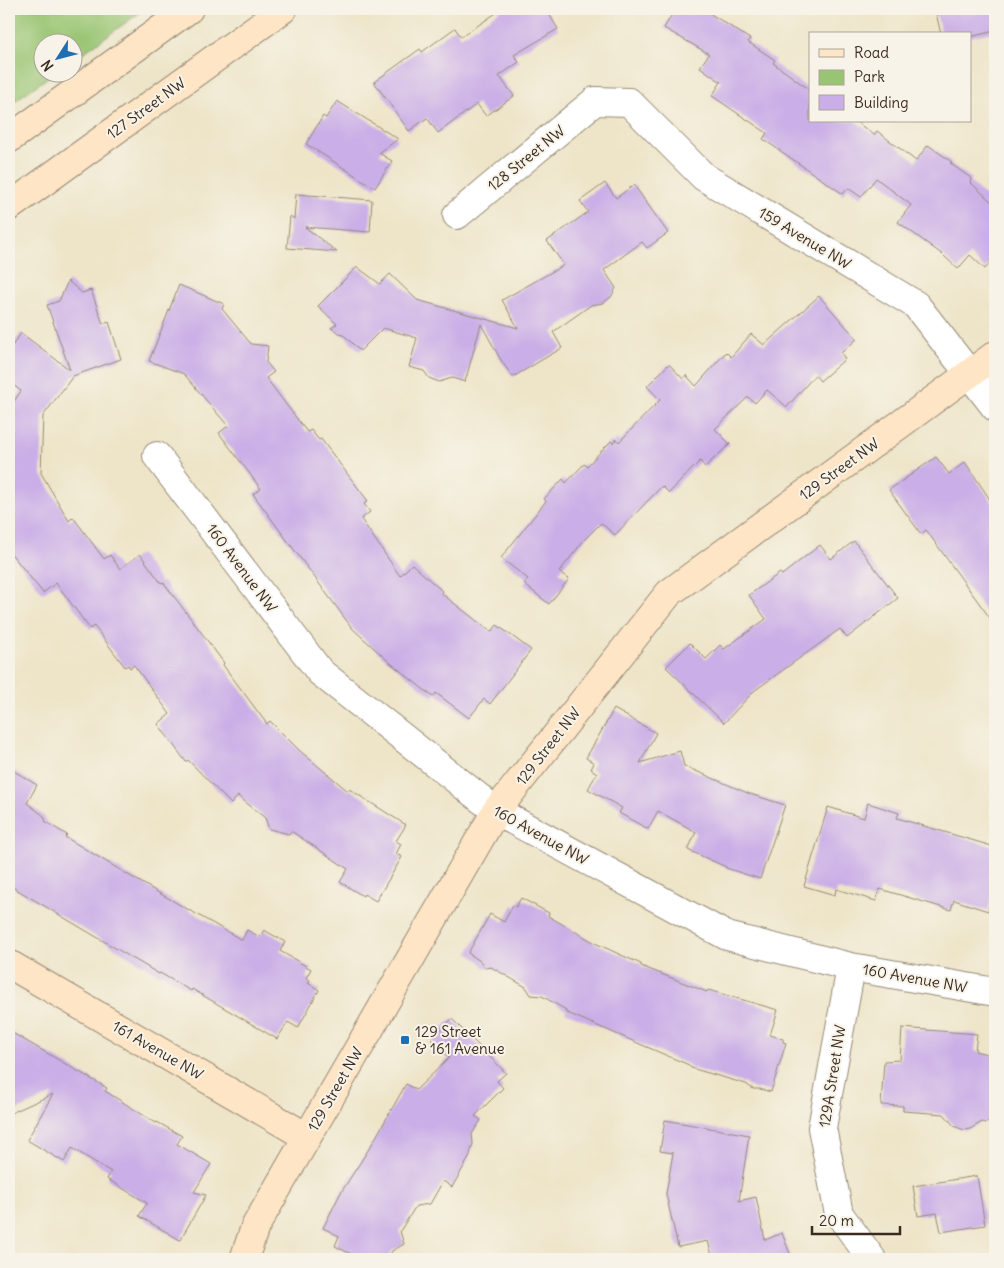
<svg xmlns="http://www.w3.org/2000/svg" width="1004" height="1268" viewBox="0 0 1004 1268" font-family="Delius,sans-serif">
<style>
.green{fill:#99c572;stroke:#6a7848}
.building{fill:#caaee7}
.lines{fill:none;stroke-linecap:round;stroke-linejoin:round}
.street-casing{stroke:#948874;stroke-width:30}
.secondary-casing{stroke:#948874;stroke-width:30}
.street{stroke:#fff;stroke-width:28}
.secondary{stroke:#fee5c5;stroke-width:28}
.poi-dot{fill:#1f6fb2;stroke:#f7f3e8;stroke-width:2}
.labels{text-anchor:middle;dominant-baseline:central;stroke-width:4;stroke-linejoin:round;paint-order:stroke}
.street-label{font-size:15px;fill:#3b2a1e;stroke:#f7f3e8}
.poi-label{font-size:15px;fill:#3b2a1e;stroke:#f7f3e8;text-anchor:start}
</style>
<rect width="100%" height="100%" fill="#f7f3e8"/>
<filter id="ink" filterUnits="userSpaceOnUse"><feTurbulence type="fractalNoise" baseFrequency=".02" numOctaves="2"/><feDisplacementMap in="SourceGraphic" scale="10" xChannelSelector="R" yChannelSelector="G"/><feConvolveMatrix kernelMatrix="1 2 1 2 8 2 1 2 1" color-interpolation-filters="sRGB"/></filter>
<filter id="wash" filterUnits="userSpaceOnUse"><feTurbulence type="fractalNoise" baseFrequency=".0096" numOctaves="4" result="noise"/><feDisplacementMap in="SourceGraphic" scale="20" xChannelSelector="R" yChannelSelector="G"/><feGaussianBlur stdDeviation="1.12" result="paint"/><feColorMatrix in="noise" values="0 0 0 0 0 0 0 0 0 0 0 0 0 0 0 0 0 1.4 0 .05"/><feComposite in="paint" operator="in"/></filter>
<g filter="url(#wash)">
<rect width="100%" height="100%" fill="#eee5c9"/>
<path class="green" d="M9 9H145L73 60 72 42H42V72L54 73 9 105Z"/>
<g id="blocks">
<path class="building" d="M502 9H546L558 29 514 55 519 62 499 76 514 96 486 116 477 104 438 133 427 118 409 131 374 82 420 49 422 52 455 28 461 37Z
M675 9H703L750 39 748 42 775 60 773 63 810 90V121H855L874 135 877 131 916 161 928 145 952 162 950 163 972 179 970 182 995 205V257L985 269 970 255 958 269 943 255 898 222 911 205 876 178 861 197 848 188 843 194 763 139 767 133 712 96 721 82 700 67 709 54 664 28Z
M935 9H995V31L970 37V34H941Z
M337 101 398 139 379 153 392 161 375 188 306 144 323 116 326 118Z
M605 183 616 198 634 185 668 233 647 248 642 242 604 270 616 288 611 297 603 303 591 305 553 332 562 348 513 377 502 362 481 324 465 382 452 378 439 382 429 378 424 371 409 367 417 338 383 328 360 351 346 337 331 328 337 324 318 306 357 267 380 284 390 274 417 300 518 328 502 300 564 265 547 241 588 212 580 201Z
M296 194 372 200 370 232 305 227 337 252 287 248 290 216 294 219Z
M68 281 82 293 91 290 103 324 109 322 121 359 73 376 43 416 41 473 69 521 73 517 104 559 110 555 120 569 140 554 161 583 163 582 204 636 224 663 223 665 267 724 270 721 300 751 348 791 349 789 406 825 396 841 401 844 396 854 402 857 376 901 364 894 363 896 340 882 348 869 291 831 289 834 269 829 265 818 238 796 231 804 188 760 186 762 158 724 170 714 134 665 130 668 128 665 125 667 94 626 90 629 56 583 43 593 9 551V409L21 391 9 382V350L21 333 70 370 47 305 59 301Z
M179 285 224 304 222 309 251 344 268 346 266 362 274 372 266 378 307 432 311 430 319 440 321 439 368 501 364 504 370 512 361 519 400 576 412 564 442 591 441 593 491 632 497 625 531 650 490 704 484 699 469 718 436 693 433 697 388 661 352 628 253 494 261 489 219 433 228 426 184 374 149 361Z
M819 296 857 339 841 353 845 359 820 381 815 375 787 407 767 390 755 403 748 397 715 429 730 444 705 467 700 461 669 493 662 486 615 535 601 523 585 539 559 572 569 579 549 604 524 584 528 579 501 558 546 501 544 499 563 479 566 483 584 464 587 466 611 441 613 443 617 439 619 442 660 400 647 386 669 364 683 379 686 375 696 386 726 352 731 357 751 334 764 345Z
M936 457 949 474 965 462 995 507V625L926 530 921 534 889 490Z
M854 541 898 598 847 638 840 629 754 691 724 723 666 667 690 643 706 659 720 645 724 649 766 619 749 595 780 573 782 575 820 545 831 559Z
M614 709 656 733 640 763 680 751 684 766 750 794 785 805 760 879 726 868V867L688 850 696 832 658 811 648 829 619 813 622 808 588 789 597 773 591 769 594 763 586 758Z
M9 768 37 785 27 803 44 816 46 822 67 835 65 837 152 889 242 940 247 930 260 937 264 930 285 942 280 951 311 969 306 978 310 980 308 983 319 990 298 1028 288 1022 277 1039 192 989 191 991 160 973 159 974 9 885Z
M868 803 899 813 897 818 995 847V885L988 911 954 900 951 910 880 889 876 901 836 889 835 895 804 886 828 807 864 818Z
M521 898 549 913 548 916 597 944 641 964V966L707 992 708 990 778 1010 770 1035 783 1039V1042L786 1043 771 1092 760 1089H753L746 1084 691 1068 689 1065 565 1012 566 1010 542 996 531 995 526 987 491 967 485 968 480 961 468 953 490 914 504 922 513 905 516 907Z
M452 1019 506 1073 497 1081 503 1088 475 1116 481 1120 472 1134 473 1144 469 1158 452 1187 443 1181 430 1204 416 1206 400 1231 404 1244 392 1251 388 1259H361L335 1246 339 1236 323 1228 340 1194 372 1144 406 1084 416 1090 449 1058 431 1039Z
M902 1028 977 1034 975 1051 995 1056 994 1115 986 1123 982 1122 970 1129 964 1130 954 1126 944 1114 903 1111V1106L881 1105 884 1061 900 1060Z
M9 1031 107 1088 105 1091 156 1123 157 1122 182 1136 177 1144 211 1164 194 1192 206 1195 180 1240 139 1216 147 1203 107 1179 111 1172 72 1148 64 1162 27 1140 53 1094 9 1114Z
M665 1120 749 1135 739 1201 756 1197 765 1240 782 1233 792 1259H713L708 1241 678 1247 666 1194 673 1153 660 1151Z
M977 1176 985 1225 941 1232 937 1213 918 1216 913 1186Z"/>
</g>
</g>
<g filter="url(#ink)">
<use href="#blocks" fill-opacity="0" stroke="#948874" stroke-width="1"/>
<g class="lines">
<g class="street-casing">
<path id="street" d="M457 215 595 101 629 102 704 177 916 305 995 407
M157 456 320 672 496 811 727 936 851 967 995 992
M851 967 822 1128 839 1214 872 1259"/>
</g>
<g class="secondary-casing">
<path id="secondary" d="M9 139 189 9
M9 207 283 9
M9 964 307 1137
M244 1259 255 1227 496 811 669 593 995 355"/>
</g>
<use href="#street" class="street"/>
<use href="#secondary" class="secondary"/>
</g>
</g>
<rect class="poi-dot" x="400" y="1035" width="10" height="10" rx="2.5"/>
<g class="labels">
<g class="street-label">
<text transform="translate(146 108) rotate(-36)">127 Street NW</text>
<text transform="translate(526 158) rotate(-39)">128 Street NW</text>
<text transform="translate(805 238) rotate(31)">159 Avenue NW</text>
<text transform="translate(839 469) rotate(-36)">129 Street NW</text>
<text transform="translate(242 568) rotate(53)">160 Avenue NW</text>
<text transform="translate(548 746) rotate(-52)">129 Street NW</text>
<text transform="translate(541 835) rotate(29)">160 Avenue NW</text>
<text transform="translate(915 978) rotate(10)">160 Avenue NW</text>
<text transform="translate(158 1050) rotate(30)">161 Avenue NW</text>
<text transform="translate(832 1076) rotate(-81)">129A Street NW</text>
<text transform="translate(335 1089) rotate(-60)">129 Street NW</text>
</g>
<g class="poi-label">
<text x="415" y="1031">129 Street<tspan x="415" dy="17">&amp; 161 Avenue</tspan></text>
</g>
</g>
<rect width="1004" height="1268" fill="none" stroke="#f7f3e8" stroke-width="30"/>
<rect x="809" y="32" width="162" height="90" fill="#f7f3e8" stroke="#aca397"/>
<rect x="819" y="49" width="25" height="8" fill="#fee5c5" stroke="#aca397"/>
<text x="854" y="58" font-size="15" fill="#3b2a1e">Road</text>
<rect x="819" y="70" width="25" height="15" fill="#99c572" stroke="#aca397"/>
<text x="854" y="82" font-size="15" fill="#3b2a1e">Park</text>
<rect x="819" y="95" width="25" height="15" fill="#caaee7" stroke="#aca397"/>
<text x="854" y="108" font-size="15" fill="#3b2a1e">Building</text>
<g transform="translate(58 58) rotate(234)"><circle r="24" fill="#f7f3e8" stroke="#aca397"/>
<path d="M0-4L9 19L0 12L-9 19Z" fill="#1f6fb2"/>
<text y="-8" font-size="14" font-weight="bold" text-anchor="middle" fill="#3b2a1e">N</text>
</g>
<path d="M812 1226v8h88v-8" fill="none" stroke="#3b2a1e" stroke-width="2.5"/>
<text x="819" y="1226" font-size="15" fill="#3b2a1e" stroke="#f7f3e8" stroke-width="4" paint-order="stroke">20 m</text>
</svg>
